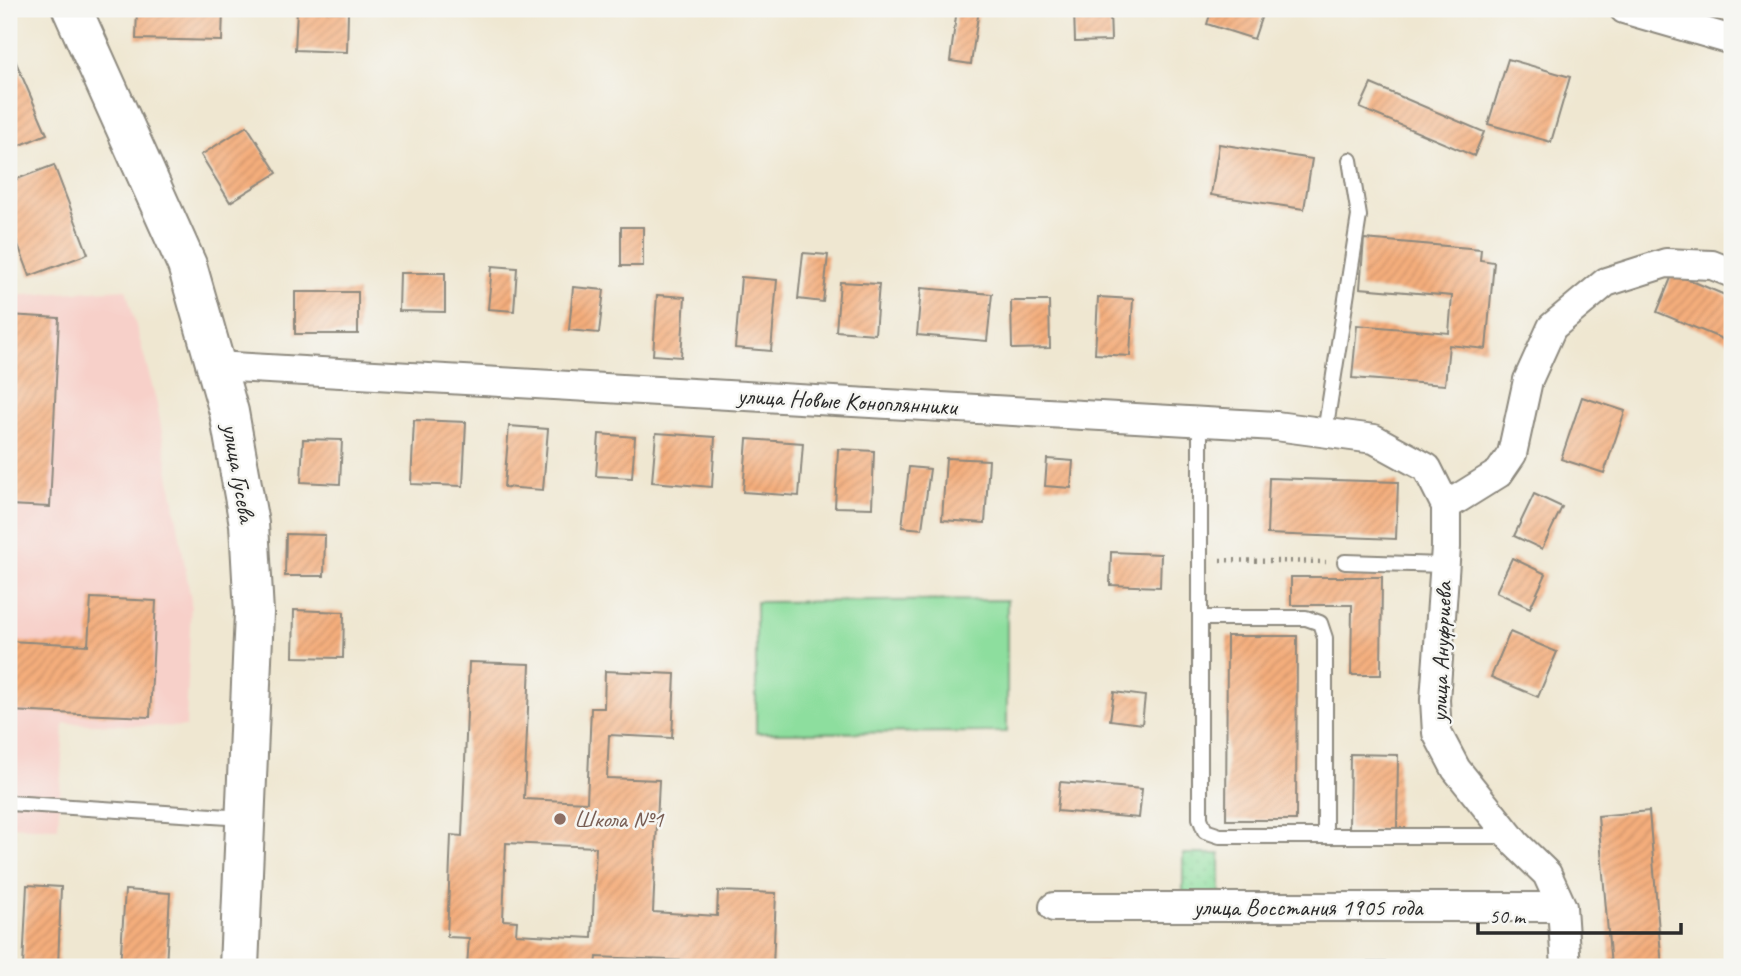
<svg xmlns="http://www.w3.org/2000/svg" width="1741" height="976" viewBox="0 0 1741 976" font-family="Caveat,sans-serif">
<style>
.built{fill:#f7d0c9}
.grass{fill:url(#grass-dots);stroke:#5c8464;stroke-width:2}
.garden{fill:#8dde9e;stroke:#5c8464;stroke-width:2}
.building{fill:url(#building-hatch);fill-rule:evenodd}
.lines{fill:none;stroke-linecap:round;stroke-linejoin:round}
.service-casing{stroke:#8d897e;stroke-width:18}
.minor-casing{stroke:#8d897e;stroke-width:32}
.secondary-casing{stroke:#8d897e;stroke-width:42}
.path{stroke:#8d897e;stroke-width:4.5;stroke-dasharray:2 5;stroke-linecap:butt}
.service{stroke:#fff;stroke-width:14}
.minor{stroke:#fff;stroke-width:28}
.secondary{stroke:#fff;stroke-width:38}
.education-dot{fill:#8d6e63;stroke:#f6f6f2;stroke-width:2.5}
.labels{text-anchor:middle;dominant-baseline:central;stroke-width:5;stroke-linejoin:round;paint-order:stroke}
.street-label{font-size:24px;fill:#2b2b2b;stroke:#f6f6f2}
.education-label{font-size:24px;fill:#785e54;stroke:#f6f6f2;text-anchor:start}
</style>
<defs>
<pattern id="grass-dots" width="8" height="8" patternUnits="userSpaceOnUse" patternTransform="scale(1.75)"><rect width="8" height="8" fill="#8dde9e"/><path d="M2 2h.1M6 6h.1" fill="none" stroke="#7abf88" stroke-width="1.8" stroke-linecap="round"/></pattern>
<pattern id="building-hatch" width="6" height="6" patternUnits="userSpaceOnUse" patternTransform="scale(1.75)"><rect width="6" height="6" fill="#f4ad7c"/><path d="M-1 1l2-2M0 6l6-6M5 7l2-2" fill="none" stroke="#d1956b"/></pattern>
</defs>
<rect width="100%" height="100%" fill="#f6f6f2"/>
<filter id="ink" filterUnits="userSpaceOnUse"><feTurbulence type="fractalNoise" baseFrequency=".0143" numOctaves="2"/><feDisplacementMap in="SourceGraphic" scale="14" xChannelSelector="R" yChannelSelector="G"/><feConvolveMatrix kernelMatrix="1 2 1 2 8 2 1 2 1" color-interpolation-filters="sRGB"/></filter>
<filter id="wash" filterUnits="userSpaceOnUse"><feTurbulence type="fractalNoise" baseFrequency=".00686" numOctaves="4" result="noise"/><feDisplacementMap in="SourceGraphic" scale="28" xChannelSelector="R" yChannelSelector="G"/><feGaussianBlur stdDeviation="1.57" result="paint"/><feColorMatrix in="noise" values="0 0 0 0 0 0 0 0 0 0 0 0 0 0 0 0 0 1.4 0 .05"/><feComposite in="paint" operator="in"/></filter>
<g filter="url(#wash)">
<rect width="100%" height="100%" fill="#efe7d1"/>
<path class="built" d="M126 289 157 404 191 601 186 727 64 723 58 828 9 826V296Z"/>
<path class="grass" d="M1183 854H1220V898H1183Z"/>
<path class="garden" d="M1007 600V732L756 733V602Z"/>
<g id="blocks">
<path class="building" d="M137 9H223L222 41 136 39Z
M957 9H979L971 64 950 61Z
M1074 9H1110L1111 41 1075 42Z
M1212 9H1264L1254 39 1207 24Z
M297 10 348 12 347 52 295 50Z
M1508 59 1570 77 1551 142 1488 124Z
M15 60 47 134 9 150V63Z
M1371 84 1484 132 1474 156 1360 108Z
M247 126 277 173 230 202 201 155Z
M1219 144 1312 159 1304 209 1211 195Z
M54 165 88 254 30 276 9 221V182Z
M621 227H643V266H621Z
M1364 239 1481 249 1480 260 1494 262 1486 349 1449 345 1445 385 1352 378 1357 325 1449 333 1452 296 1360 288Z
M803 253 828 255 823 302 798 299Z
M492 266 517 268 514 311 488 309Z
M400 273H445V312L399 311Z
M1673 273 1732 298V343L1657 312Z
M741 277 777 280 771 351 735 348Z
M840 282 879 284 875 334 836 331Z
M573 287 604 290 599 333 569 330Z
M921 288 992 294 987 341 917 335Z
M295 292H358V334H295Z
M657 295 685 297 681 357 653 355Z
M1098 297 1133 299 1130 356 1095 354Z
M1011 301H1049L1050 348 1012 349Z
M9 315 59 318 50 507 9 505Z
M1582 397 1625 411 1604 473 1561 459Z
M414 420 466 422 463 486 411 484Z
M509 426 548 429 543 490 504 487Z
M656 433 715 437 712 487 652 482Z
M599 434 635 437 632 478 596 476Z
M303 439 342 440 340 484 301 482Z
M747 439 803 443 799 496 743 492Z
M838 449 874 451 872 508 835 507Z
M946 458 989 460 985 523 942 520Z
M1047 459 1073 461 1071 488 1045 486Z
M909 467 930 469 922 529 902 527Z
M1269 478 1398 482 1396 539 1267 534Z
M1534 494 1562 507 1542 549 1514 536Z
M286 534 325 535 324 576H285Z
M1111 552 1161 554 1160 587 1110 585Z
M1512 558 1546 574 1530 608 1496 592Z
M1291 577H1382L1381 675H1351L1352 605H1291Z
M91 598 156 601 150 717 9 711V641L88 645Z
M294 610 344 612 343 658 293 657Z
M1510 632 1557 652 1538 697 1491 677Z
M1227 636H1297L1296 820H1226Z
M469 662 530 664 524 799 587 802 591 708H604L605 671 675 674 672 738 609 735 607 778 659 780 653 912 717 916 718 891 776 893 773 967H714V962L597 957 596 967H467L469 938 447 937 451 835 462 836ZM506 843 596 847 592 938 516 934 517 921 503 920Z
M1114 692 1145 696 1142 724 1110 720Z
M1350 754 1398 755 1397 830 1349 829Z
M1060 782 1142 789 1139 818 1057 811Z
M1649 811 1662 967H1611L1598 816Z
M27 885 61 887 58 967H23Z
M125 890 170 893 166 967H120Z
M1440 962V967H1018V963Z"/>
</g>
</g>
<g filter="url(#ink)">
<use href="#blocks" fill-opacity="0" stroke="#8d897e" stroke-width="2"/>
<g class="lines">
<g class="service-casing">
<path id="service" d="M1200 421V818L1205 831 1220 836H1508
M1325 432 1359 216 1350 160
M1345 562 1444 565
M1200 618H1306L1320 623 1325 638V836
M9 803 244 818"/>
</g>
<g class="minor-casing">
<path id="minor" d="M1624 9 1732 40
M216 366 1276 426 1374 439 1427 468 1446 506V547L1435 700 1437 733 1456 769 1516 844 1547 874 1562 907 1566 967
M1446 506 1499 473 1512 454 1528 380 1552 327 1606 282 1666 263 1712 265 1732 273
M1054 907H1562"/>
</g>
<g class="secondary-casing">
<path id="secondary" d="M72 9 187 265 229 412 249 524 254 613 239 967"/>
</g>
<path class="path" d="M1220 560 1326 562"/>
<use href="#service" class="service"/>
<use href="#minor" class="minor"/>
<use href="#secondary" class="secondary"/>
</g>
</g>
<circle class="education-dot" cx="560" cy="819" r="7"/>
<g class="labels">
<g class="street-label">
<text transform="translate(847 401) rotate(3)">улица Новые Коноплянники</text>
<text transform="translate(239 473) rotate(80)">улица Гусева</text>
<text transform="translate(1441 652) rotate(-88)">улица Ануфриева</text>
<text x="1308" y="907">улица Восстания 1905 года</text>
</g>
<g class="education-label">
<text x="574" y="819">Школа №1</text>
</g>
</g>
<rect width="1741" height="976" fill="none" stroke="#f6f6f2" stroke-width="35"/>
<path d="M1478 923v10h203v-10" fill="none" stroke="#2b2b2b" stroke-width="3.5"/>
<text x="1489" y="923" font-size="21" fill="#2b2b2b" stroke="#f6f6f2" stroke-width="5" paint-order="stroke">50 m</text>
</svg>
